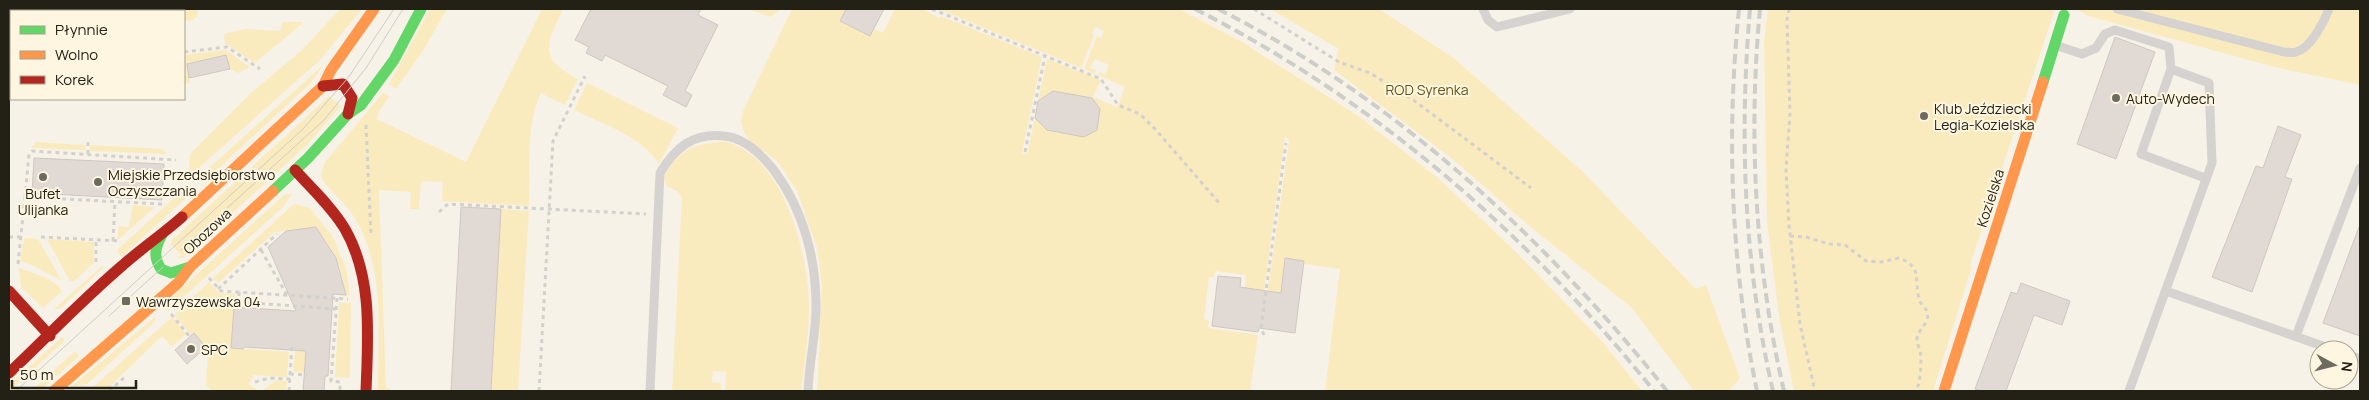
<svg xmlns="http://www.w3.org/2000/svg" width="2369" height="400" viewBox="0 0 2369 400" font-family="Manrope,sans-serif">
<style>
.green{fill:#faebbf}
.building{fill:#e1d9d3;stroke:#cfc7c1}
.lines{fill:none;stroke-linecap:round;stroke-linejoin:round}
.path{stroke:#d2d1ce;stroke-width:3;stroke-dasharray:4 4;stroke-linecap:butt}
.lane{stroke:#d5d2d0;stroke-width:9}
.fast{stroke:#63d668;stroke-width:11}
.slow{stroke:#ff974d;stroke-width:11}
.jam{stroke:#b3261e;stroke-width:11}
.tram{stroke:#cdcdc9;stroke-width:1}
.rail{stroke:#cdcdc9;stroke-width:4;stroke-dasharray:10 5;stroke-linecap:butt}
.poi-dot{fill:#6d6a5f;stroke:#fef6e0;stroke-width:2}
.labels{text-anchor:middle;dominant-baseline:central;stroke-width:4;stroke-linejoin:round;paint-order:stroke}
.park-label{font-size:14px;fill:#685413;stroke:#fef6e0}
.poi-label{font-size:14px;fill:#232016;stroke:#fef6e0;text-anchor:start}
.street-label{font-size:14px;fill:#232016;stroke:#fef6e0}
</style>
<rect width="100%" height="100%" fill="#f7f2e7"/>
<path class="green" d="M9 9H15V11H11L9 83Z
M86 9H147L146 11H86Z
M174 9H198L197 16 193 20 184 21V11H175Z
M340 9H362L320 60 192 174 189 170 190 154 253 91 302 50Z
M430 9H447L424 49 396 89 389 84Z
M542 9H563C546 45 538 58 578 79L565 105 541 93C526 123 530 171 529 206L442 201 443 182 421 181 419 209H410L411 192 379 190 386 387 393 391H378C378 334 386 268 354 217 345 203 332 193 322 179L321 174 325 162 383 93 390 96 379 111 377 119 466 162Z
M748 9H782L770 17Z
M792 9H846L840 21 870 36 874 29 883 33 895 9H923L939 18 941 16 1042 57 1022 153 1027 154 1035 118 1047 130 1084 137 1097 129 1100 109 1092 98 1053 91 1038 101 1047 59 1101 80 1093 97 1117 107 1125 87 1098 75 1100 72 1105 75 1109 65 1095 59 1090 68 1096 70 1095 74 1084 69 1097 36 1101 38 1104 31 1095 27 1092 34 1094 36 1081 68 938 9H1179L1239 40 1357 115 1438 178 1515 251 1601 340 1642 391H1325L1340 269 1304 264V261L1286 259 1277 322 1267 321 1271 291 1268 290 1289 141 1285 136 1264 291 1245 288 1246 275 1215 271 1214 277H1209L1204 319 1209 320 1208 328 1258 335 1250 391H817L822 285 817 248 797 191 778 162 748 139 744 132 741 122 743 111Z
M1270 9H1379L1455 59 1582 171 1696 289 1706 285 1740 378 1729 391H1694L1632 308 1533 229 1450 157 1334 70 1339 49Z
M1768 9H2055L1970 265 1972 266 1933 391H1794L1780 322 1767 223 1764 40Z
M2076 9H2360V85L2274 67 2088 16Z
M282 22H304L255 63 228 45H225L224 34 245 29 281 31Z
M226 50 250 67 238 73 230 69 226 55 187 63 190 83 184 84V55Z
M324 64 311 83 208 178 197 179Z
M587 83 678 128 659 164C642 136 602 124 574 110Z
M329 96 341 106 307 145 183 258H178L181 255 172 245 170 247 172 240Z
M36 142 85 145V150L31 148Z
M727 142C785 158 810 259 809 311 809 338 804 365 801 391H725L726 372 713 371 712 382 721 383V391H672L682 198 677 191 666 186 664 176C680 149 696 142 727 142Z
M90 145 163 149 167 154 90 151Z
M184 189 186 198 121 257 117 250Z
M293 193 282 208 168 311 161 307 284 195Z
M294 204 310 208 333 237 346 268 350 295H346C342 269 333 248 316 227L275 232 218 283 213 278Z
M133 205 155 207 119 239H117L119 226 129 227Z
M501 209 529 211 518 391H491Z
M24 238 38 239 62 281 34 266 20 261Z
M47 239 94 242V263L74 281H70Z
M102 266H105L60 309H54Z
M19 268C31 272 56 279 62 291L43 308 21 287Z
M209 282 219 293 235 294 231 348 289 352 287 377 254 375 248 384 259 391H212L206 385 208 345 206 347 194 334 192 336 174 315Z
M339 302 351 303 350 378 335 377Z
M155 317 156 321 87 384 71 387Z
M172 317 186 334 172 347 162 336 105 391H82L91 389Z
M62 337 65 341 9 391V385Z
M296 344 306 345 305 373 295 372 293 369Z
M75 351 79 356 40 391H31Z
M276 380 287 381 286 391H262Z"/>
<path class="building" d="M591 9H701L698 15 718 25 685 91 692 95 686 107 663 95 668 86 605 55 602 61 586 53 589 47 575 40Z
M846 9H884L870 36 840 21Z
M2115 37 2155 52 2116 159 2077 144Z
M226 55 230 69 189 78 187 64Z
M1053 91 1092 98 1100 109 1097 130 1084 137 1047 130 1035 118 1038 101Z
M2278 126 2301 135 2285 177 2292 179 2252 292 2212 277 2256 166 2263 168Z
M34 158 164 164 162 200 32 193Z
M461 207 501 209 491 391H451Z
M316 227 336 258 346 295 333 294 328 376H325L324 391H303L306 351 244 347 243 349 231 348 234 307 296 311 268 247 286 231Z
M2359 227 2360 228V336L2323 323Z
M1285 258 1304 261 1295 333 1259 328 1258 332 1212 326 1218 276 1241 278 1240 287 1281 293Z
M2021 283 2070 301 2062 325 2034 315 2006 391H1983L1975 389 2011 292 2017 294Z
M194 333 206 347 187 364 175 350Z"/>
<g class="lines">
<path class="path" d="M932 9 1101 79 1118 105 1140 114 1155 129 1221 205
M1254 9 1339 62 1370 73 1412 99 1531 188
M1789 9 1787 20 1790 113 1786 169 1789 225 1800 324 1815 391
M184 52 227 47 260 69
M366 125 371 236
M1025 152 1045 56
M88 154V141
M162 204 25 197 29 154 32 151 176 160
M439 212 448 204 646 214
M1790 236 1806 237 1829 244 1845 245 1866 261 1881 262 1899 258C1923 267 1914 279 1919 299 1921 307 1930 308 1927 319 1925 327 1918 330 1917 339 1917 345 1921 351 1921 358 1921 367 1920 384 1916 391
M9 237H21
M41 237 121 241
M113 241 115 201
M261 250 287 295
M96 262V240
M18 264 25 197
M209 278 221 291 348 299
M218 289 277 234
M239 292V302L336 309
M337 298 331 381 340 382V391
M171 314 190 337
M1264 335 1261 328 1286 143
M290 374 307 375
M255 382 269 378 290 379
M109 391 125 377
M289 391 292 344
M539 391 553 141 585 76"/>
<path class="lane" d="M1483 9 1488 20 1497 27 1570 9
M2117 9 2284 52C2288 52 2293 53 2296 52 2311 48 2324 22 2329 9
M2055 45 2082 54 2096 48 2105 34 2115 30 2169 47 2171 69
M2166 291 2334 350
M2296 336 2360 168
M2349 355 2360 359
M650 391 660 173C675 148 693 132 724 136 744 138 761 154 773 169 804 210 817 261 816 312 815 338 809 365 808 391
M2129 391 2212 163 2209 83 2171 69 2141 154 2205 178"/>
<path class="fast" d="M2043 82 2064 15
M273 191 308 158 348 114 361 105 394 60 421 9
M162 235C155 247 153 257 161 269L171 273 190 267"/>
<path class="slow" d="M182 217 323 86 331 70 374 9
M54 391 178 283 190 267 273 191
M1944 391 2043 82"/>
<path class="jam" d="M323 86 343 84 352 98 348 114
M295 170C312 189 332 207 345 229 373 278 368 336 366 391
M9 291 50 336
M9 373C47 337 83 299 123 265 142 248 163 234 182 217"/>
<path class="tram" d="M181 250 324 120 366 68 403 9
M109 316 163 267
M16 391 303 129 348 78 394 9"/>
<path class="rail" d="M1195 9C1375 100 1528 234 1654 391
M1218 9C1395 98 1545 238 1667 391
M1739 9C1726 135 1731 267 1757 391
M1750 9C1739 137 1744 266 1773 391
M1760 9C1748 135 1755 267 1784 391"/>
</g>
<g class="poi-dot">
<circle cx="2116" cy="98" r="5"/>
<circle cx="1924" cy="116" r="5"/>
<circle cx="43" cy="177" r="5"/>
<circle cx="98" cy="182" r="5"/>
<rect x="121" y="296" width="10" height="10" rx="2.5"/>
<circle cx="191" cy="349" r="5"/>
</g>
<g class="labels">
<g class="park-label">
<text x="1427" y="89">ROD Syrenka</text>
</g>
<g class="poi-label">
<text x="2126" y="98">Auto-Wydech</text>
<text x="1934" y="108">Klub Jeździecki<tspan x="1934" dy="16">Legia-Kozielska</tspan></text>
<text x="108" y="174">Miejskie Przedsiębiorstwo<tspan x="108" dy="16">Oczyszczania</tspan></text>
<text x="43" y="193" text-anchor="middle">Bufet<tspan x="43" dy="16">Ulijanka</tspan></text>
<text x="136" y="301">Wawrzyszewska 04</text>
<text x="201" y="349">SPC</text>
</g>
<g class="street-label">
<text transform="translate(1990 198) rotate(-72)">Kozielska</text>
<text transform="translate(207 231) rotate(-43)">Obozowa</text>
</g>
</g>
<rect width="2369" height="400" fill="none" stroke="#232016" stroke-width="20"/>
<rect x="10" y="10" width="175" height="90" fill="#fef6e0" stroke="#a6a08f"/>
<rect x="20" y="26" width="25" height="8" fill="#63d668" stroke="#a6a08f"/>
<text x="55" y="35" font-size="15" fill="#232016">Płynnie</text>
<rect x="20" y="51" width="25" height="8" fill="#ff974d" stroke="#a6a08f"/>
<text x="55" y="60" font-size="15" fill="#232016">Wolno</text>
<rect x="20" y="76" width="25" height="8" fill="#b3261e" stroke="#a6a08f"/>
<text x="55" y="85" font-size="15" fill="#232016">Korek</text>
<g transform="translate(2334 365) rotate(97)"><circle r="24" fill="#fef6e0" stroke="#a6a08f"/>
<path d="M0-4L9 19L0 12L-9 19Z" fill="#6d6a5f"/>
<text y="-8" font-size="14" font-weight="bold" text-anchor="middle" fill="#232016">N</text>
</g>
<path d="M12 380v8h124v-8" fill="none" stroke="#232016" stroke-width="2.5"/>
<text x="20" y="380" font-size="15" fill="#232016" stroke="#fef6e0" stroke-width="4" paint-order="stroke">50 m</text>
</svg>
